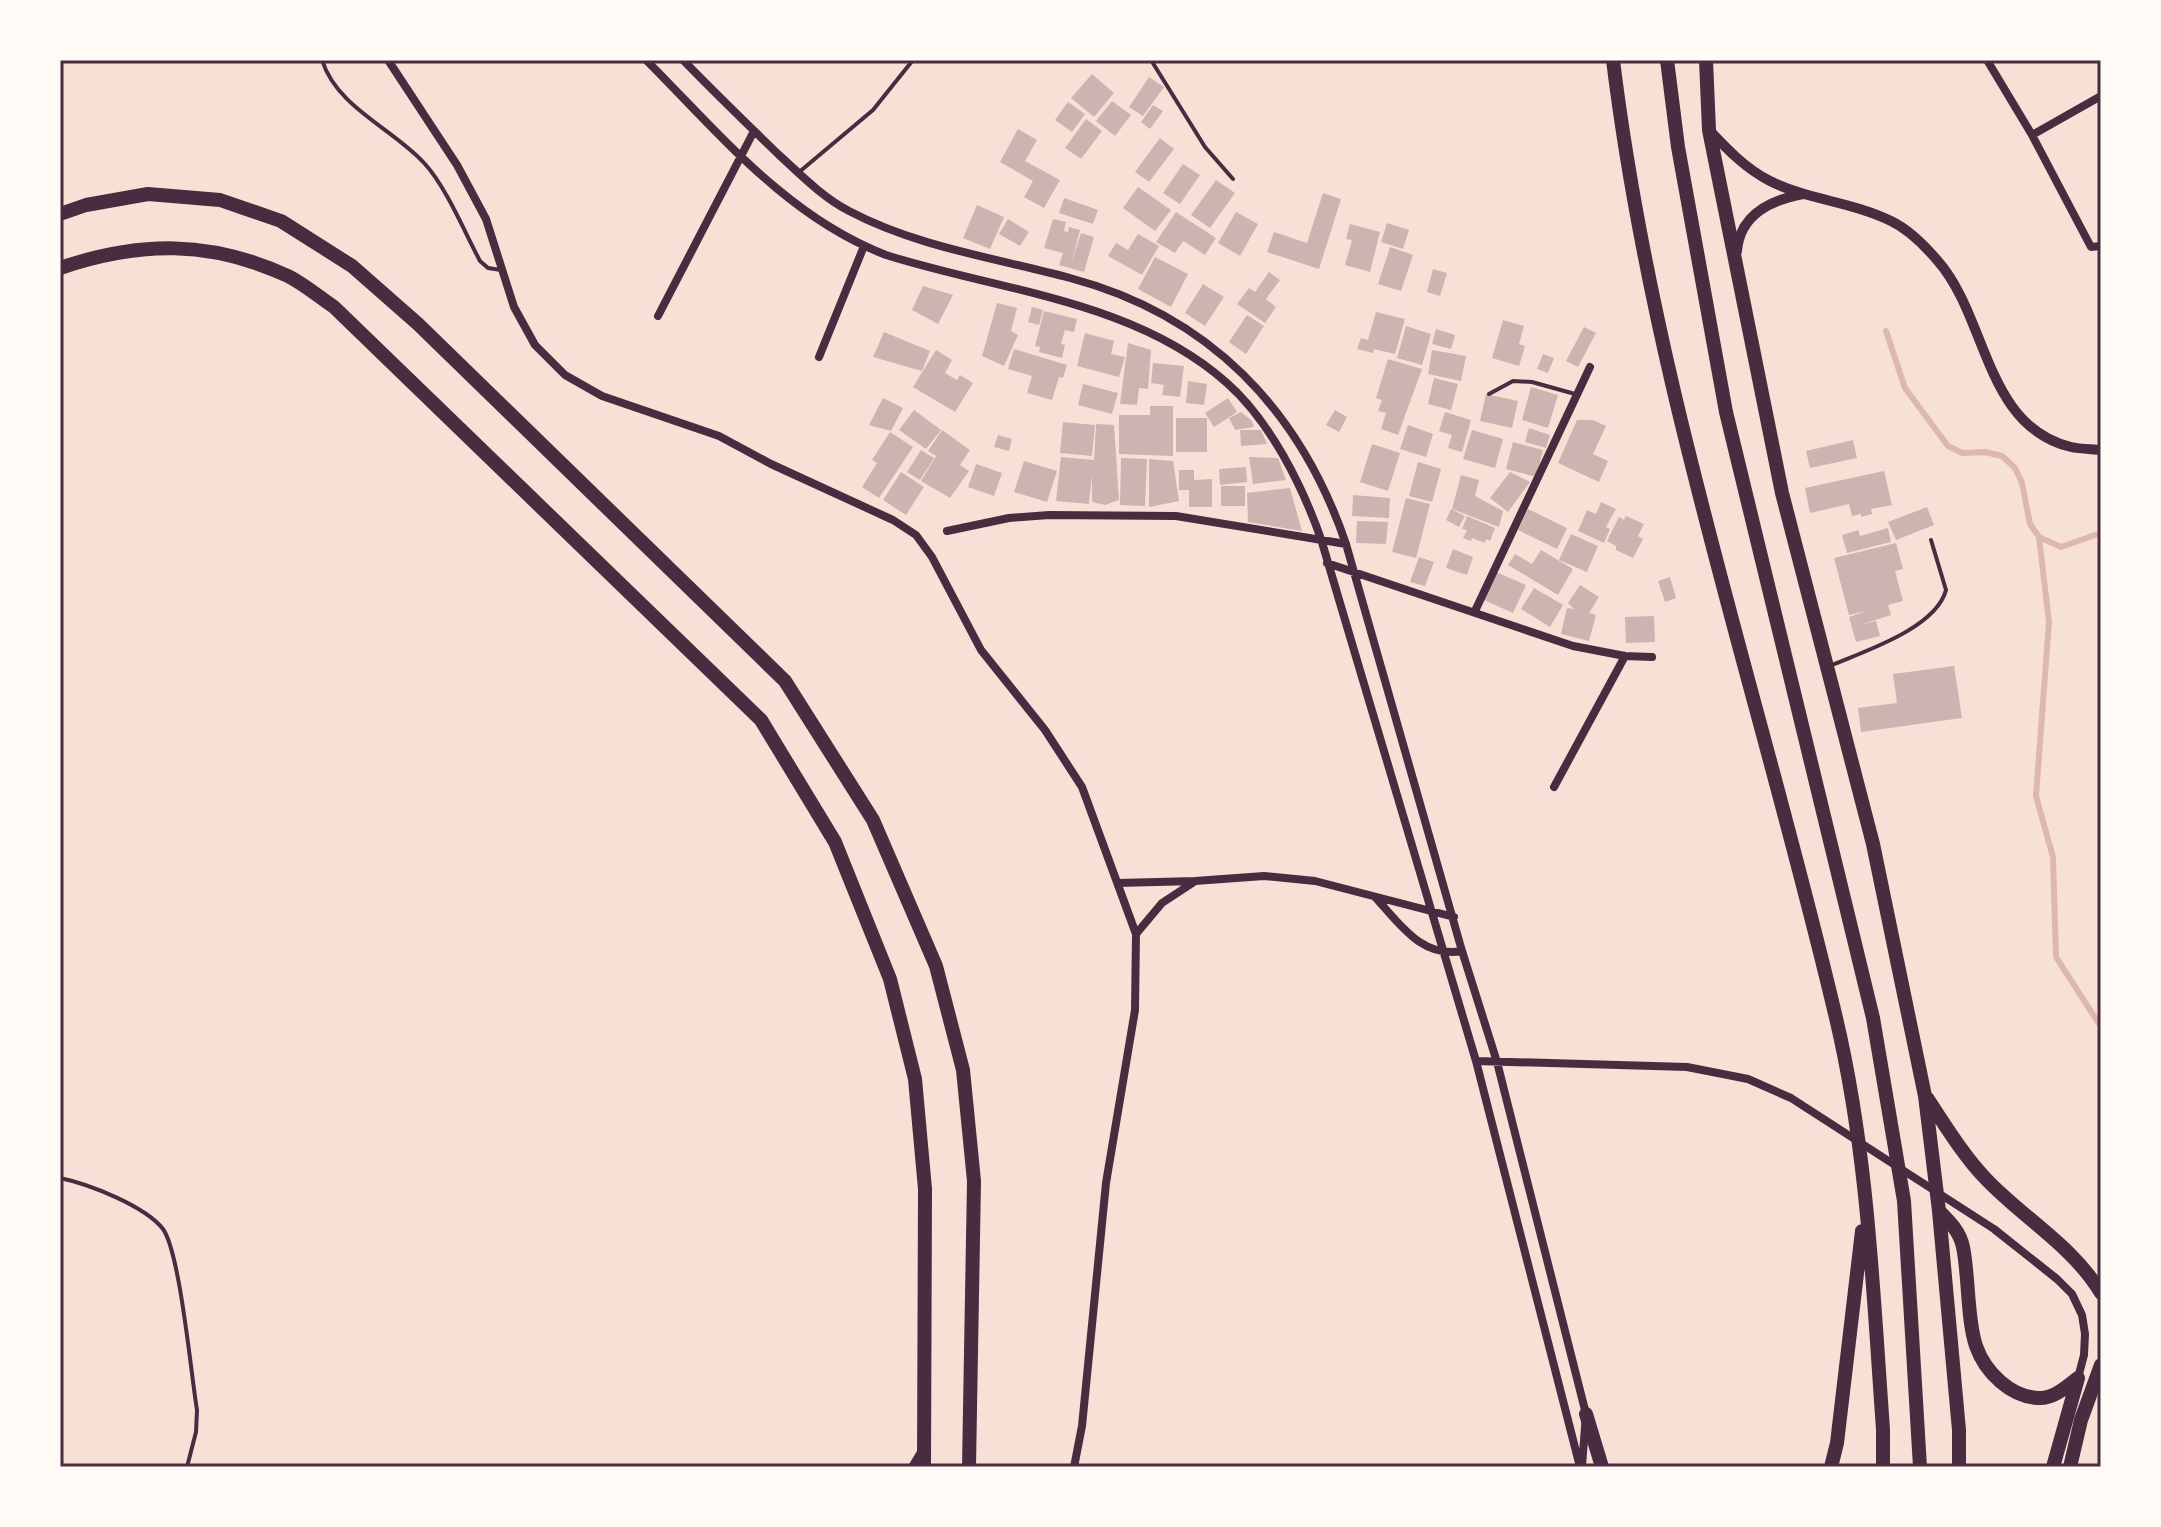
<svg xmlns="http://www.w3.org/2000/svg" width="2161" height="1527" viewBox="0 0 2161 1527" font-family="Roboto,sans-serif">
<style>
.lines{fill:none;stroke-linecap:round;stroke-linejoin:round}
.stream{stroke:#dcb8b0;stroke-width:6}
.building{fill:#ccb4b1}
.service{stroke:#4a2c40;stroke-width:4}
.minor{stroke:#4a2c40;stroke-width:8}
.tertiary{stroke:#4a2c40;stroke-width:10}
.primary{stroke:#4a2c40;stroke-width:14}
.trunk{stroke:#4a2c40;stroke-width:14}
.neatline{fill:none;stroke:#4a2c40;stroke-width:3}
</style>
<rect width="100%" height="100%" fill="#f7e1d7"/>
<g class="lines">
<path class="stream" d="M1886 331 1905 388 1948 446 1962 453 1985 452 2002 456 2015 468 2022 483 2030 524 2039 537 2049 622 2036 796 2053 857 2056 957 2101 1027
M2039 537 2061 547 2101 533"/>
</g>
<path class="building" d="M1092 74 1114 93 1094 117 1071 98Z
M1149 77 1164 87 1143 116 1129 107Z
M1112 101 1131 115 1115 136 1096 121Z
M1068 102 1085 114 1072 132 1055 120Z
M1153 105 1163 111 1150 129 1141 122Z
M1086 119 1102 131 1081 159 1065 148Z
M1018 129 1037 140 1025 161 1060 180 1044 208 1024 197 1033 181 1000 162Z
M1160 138 1174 149 1149 182 1135 172Z
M1183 164 1200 175 1180 204 1163 193Z
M1216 180 1235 193 1210 228 1191 215Z
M1138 187 1171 210 1155 231 1123 208Z
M1323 193 1341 199 1319 269 1267 252 1274 232 1307 243Z
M1064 198 1098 210 1093 224 1059 213Z
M977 205 1004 217 990 249 963 238Z
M1176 212 1216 238 1205 255 1183 241 1175 253 1156 242Z
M1236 212 1258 224 1240 256 1218 243Z
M1008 219 1029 232 1020 246 999 234Z
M1053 219 1066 222 1064 231 1068 232 1069 227 1080 230 1071 264 1081 233 1094 237 1084 272 1059 265 1063 253 1044 248Z
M1387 223 1409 230 1403 249 1381 242Z
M1350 224 1380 232 1370 272 1345 265 1352 240 1346 239Z
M1138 234 1159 246 1142 275 1108 256 1116 243 1128 250Z
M1390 247 1413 255 1401 291 1378 284Z
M1155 257 1188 274 1171 307 1138 289Z
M1433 269 1447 273 1440 296 1427 292Z
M1269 272 1280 280 1266 299 1276 307 1265 323 1237 304 1249 288 1255 292Z
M1203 284 1224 297 1205 326 1185 313Z
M923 286 953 295 938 324 912 310Z
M997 303 1017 308 1011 331 1018 335 1004 366 982 356Z
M1032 307 1043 310 1039 325 1028 322Z
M1044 311 1077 319 1074 332 1065 330 1061 344 1065 345 1062 358 1039 352 1040 347 1035 346Z
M1376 312 1405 319 1395 354 1374 349 1373 353 1357 349 1361 338 1368 340Z
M1247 315 1264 326 1246 354 1229 342Z
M1503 320 1524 326 1519 344 1525 346 1519 366 1492 358Z
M1406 326 1431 334 1422 365 1397 358Z
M1584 327 1596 333 1578 367 1566 361Z
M1436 329 1455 335 1451 349 1432 344Z
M884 332 930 351 922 371 873 357Z
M1085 333 1114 341 1111 354 1125 357 1119 377 1077 366Z
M1128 343 1151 350 1148 389 1139 388 1137 405 1120 404Z
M1014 349 1067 365 1063 378 1059 377 1052 400 1027 393 1032 376 1008 369Z
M936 350 952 360 945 373 957 380 960 375 973 383 955 412 913 387Z
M1432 350 1466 356 1461 381 1428 374Z
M1543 354 1554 358 1548 373 1537 369Z
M1388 359 1422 369 1398 435 1381 429 1386 413 1378 411 1382 400 1376 398Z
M1153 363 1184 366 1180 397 1162 395 1164 385 1151 383Z
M1434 378 1458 384 1451 410 1428 404Z
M1188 381 1207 384 1204 405 1186 403Z
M1083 384 1118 393 1112 414 1078 405Z
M1531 387 1558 395 1548 428 1522 420Z
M1486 394 1518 401 1512 428 1480 421Z
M883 398 903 408 891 431 869 425Z
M1228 398 1237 412 1214 427 1205 413Z
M1150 406H1173V456L1119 454V415H1150Z
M914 410 941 430 926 449 899 430Z
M1335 410 1347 417 1339 432 1326 425Z
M1241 412 1252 421 1254 427 1235 430 1229 418Z
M1445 412 1471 420 1462 452 1448 448 1452 435 1439 431Z
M1176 418H1207V452H1176Z
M1577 420H1593L1606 426 1593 454 1608 461 1599 482 1558 463Z
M1063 422 1095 425 1092 456 1060 453Z
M1096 424 1114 425 1119 500 1105 505 1092 502V475L1089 504 1056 501 1061 457 1094 460Z
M1408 425 1433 434 1426 457 1400 449Z
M1529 428 1550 435 1546 448 1525 442Z
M942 430 970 450 960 465 969 471 950 498 921 481 936 456 928 451Z
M1240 430H1261L1267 444 1241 446Z
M1472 430 1503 439 1495 468 1463 459Z
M890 432 913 447 879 498 862 487 877 463 872 460Z
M998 435 1012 439 1009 451 994 447Z
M1853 440 1857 458 1810 468 1806 451Z
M1513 442 1543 450 1536 477 1506 469Z
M1372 444 1400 453 1388 491 1360 482Z
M921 450 934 458 920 480 907 472Z
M1249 457 1278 458 1286 480 1253 484Z
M1121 458 1147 459 1145 506 1120 505Z
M1149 459 1173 461 1179 501 1149 507Z
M1024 461 1057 471 1047 502 1014 492Z
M1418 462 1441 469 1432 502 1409 496Z
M976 464 1002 473 994 496 968 487Z
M1246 467 1247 482 1220 485 1219 469Z
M1179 470H1194V480L1212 479V507H1189V490H1179Z
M1884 471 1892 505 1871 509 1872 514 1861 517V514L1852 516 1849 504 1810 513 1805 488Z
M901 472 924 487 906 515 883 500Z
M1510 472 1530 482 1508 512 1490 498Z
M1461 475 1479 480 1475 496 1503 511 1499 527 1452 509Z
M1221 486H1245V506H1221Z
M1290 488 1302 531 1248 522 1247 493Z
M1353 495 1390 498 1389 518 1352 516Z
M1406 498 1430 504 1416 558 1392 552Z
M1601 502 1616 509 1606 527 1610 529 1604 543 1578 531 1587 510 1596 514Z
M1927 507 1934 525 1896 540 1888 522Z
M1451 509 1465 516 1459 527 1446 520Z
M1528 509 1567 528 1557 549 1518 530Z
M1467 516 1495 528 1490 541 1486 539 1485 543 1472 538 1471 541 1463 538 1467 530 1462 529Z
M1626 516 1644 524 1638 536 1643 539 1633 558 1616 550V546L1607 541 1619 517 1624 520Z
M1357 521 1388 522 1386 544 1356 543Z
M1888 528 1891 542 1847 553 1842 535 1858 530 1860 536Z
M1571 534 1598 546 1587 572 1559 560Z
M1896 543 1903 569 1895 571 1903 601 1888 605 1891 615 1860 625 1876 621 1880 636 1856 642 1849 617 1867 611 1849 615 1834 558Z
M1453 549 1473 557 1467 575 1446 568Z
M1541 550 1573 569 1558 595 1508 565 1515 554 1532 564Z
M1419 557 1434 562 1425 586 1410 582Z
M1496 572 1526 585 1513 613 1484 600Z
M1670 577 1676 598 1665 602 1658 581Z
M1580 585 1599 597 1589 613 1596 615 1589 641 1561 634 1567 608 1574 609 1568 603Z
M1534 588 1563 605 1550 627 1521 609Z
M1654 616 1655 642 1626 643 1625 617Z
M1954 666 1962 718 1861 732 1858 708 1897 703 1893 674Z"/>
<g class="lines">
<path class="service" d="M322 60C337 108 394 129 425 164 446 187 465 233 480 261L488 268 501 270
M1151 60 1205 147 1233 179
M798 173 873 110 913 60
M1489 394 1513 381 1532 382 1575 394
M1832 665C1865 651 1936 628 1946 590L1931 540
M60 1178C89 1184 145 1206 163 1229 180 1253 191 1374 197 1410L196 1432 187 1467"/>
<path class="minor" d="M388 60 457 165 486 219 514 307 535 345 565 375 602 396 719 436 771 464 893 520 916 535 932 557 981 650 1045 730 1082 787 1136 934 1135 1010 1106 1183 1082 1426 1074 1467
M646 60C719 133 787 217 886 255 999 291 1134 300 1227 383 1270 421 1302 485 1321 539L1476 1061 1580 1467
M683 60C714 92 746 123 778 154 800 174 822 197 849 211 917 247 996 258 1070 278 1209 315 1300 409 1346 544L1462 951 1497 1062 1586 1414 1582 1466
M1987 60 2032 135 2091 247 2101 246
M2032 135 2101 96
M658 316 754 131
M819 357 864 246
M947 531 1009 518 1049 515 1176 516 1346 544
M1327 563 1573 646 1625 656 1652 657
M1475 611 1590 367
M1554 787 1625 656
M1118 883 1195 881 1264 876 1315 881 1454 917
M1375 897C1400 924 1421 958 1462 951
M1136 934 1162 903 1194 882
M1476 1061 1687 1067 1748 1079 1791 1098 1994 1229 2057 1279 2072 1294 2082 1315 2085 1334 2084 1355 2078 1378
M912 1467 921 1452"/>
<path class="tertiary" d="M1709 130C1727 149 1746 169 1770 181 1808 200 1853 202 1891 221 1908 229 1925 246 1937 260 1988 317 1984 426 2071 447 2080 449 2091 449 2101 450
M1737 251C1740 214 1771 200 1803 194"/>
<path class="primary" d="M1706 60 1709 130 1782 493 1873 844 1925 1096 1939 1211 1959 1430V1467
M1927 1098C1945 1125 1963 1155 1986 1179 2023 1218 2073 1246 2101 1293
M1939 1211C1950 1222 1960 1232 1963 1247 1969 1276 1967 1320 1976 1346 1985 1372 2011 1398 2040 1398 2055 1398 2067 1386 2078 1378
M2053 1467 2078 1378
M2070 1467 2081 1420 2101 1365"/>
<path class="trunk" d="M1613 60C1653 387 1761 699 1836 1018 1868 1153 1873 1292 1883 1429V1467
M1667 60 1678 147 1726 412 1873 1018 1904 1201 1920 1467
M60 214 86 205 148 194 220 200 281 221 352 266 418 324 785 681 873 820 936 966 963 1070 974 1181 969 1467
M60 268C140 241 210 240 288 276 304 284 319 297 334 307L761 720 835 842 890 979 915 1079 925 1189 924 1467
M1586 1414 1602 1467
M1831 1467 1837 1443 1862 1231"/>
</g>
<rect width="2161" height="1527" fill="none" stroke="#fffaf5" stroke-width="124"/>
<rect x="62" y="62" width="2037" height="1403" class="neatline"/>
</svg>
